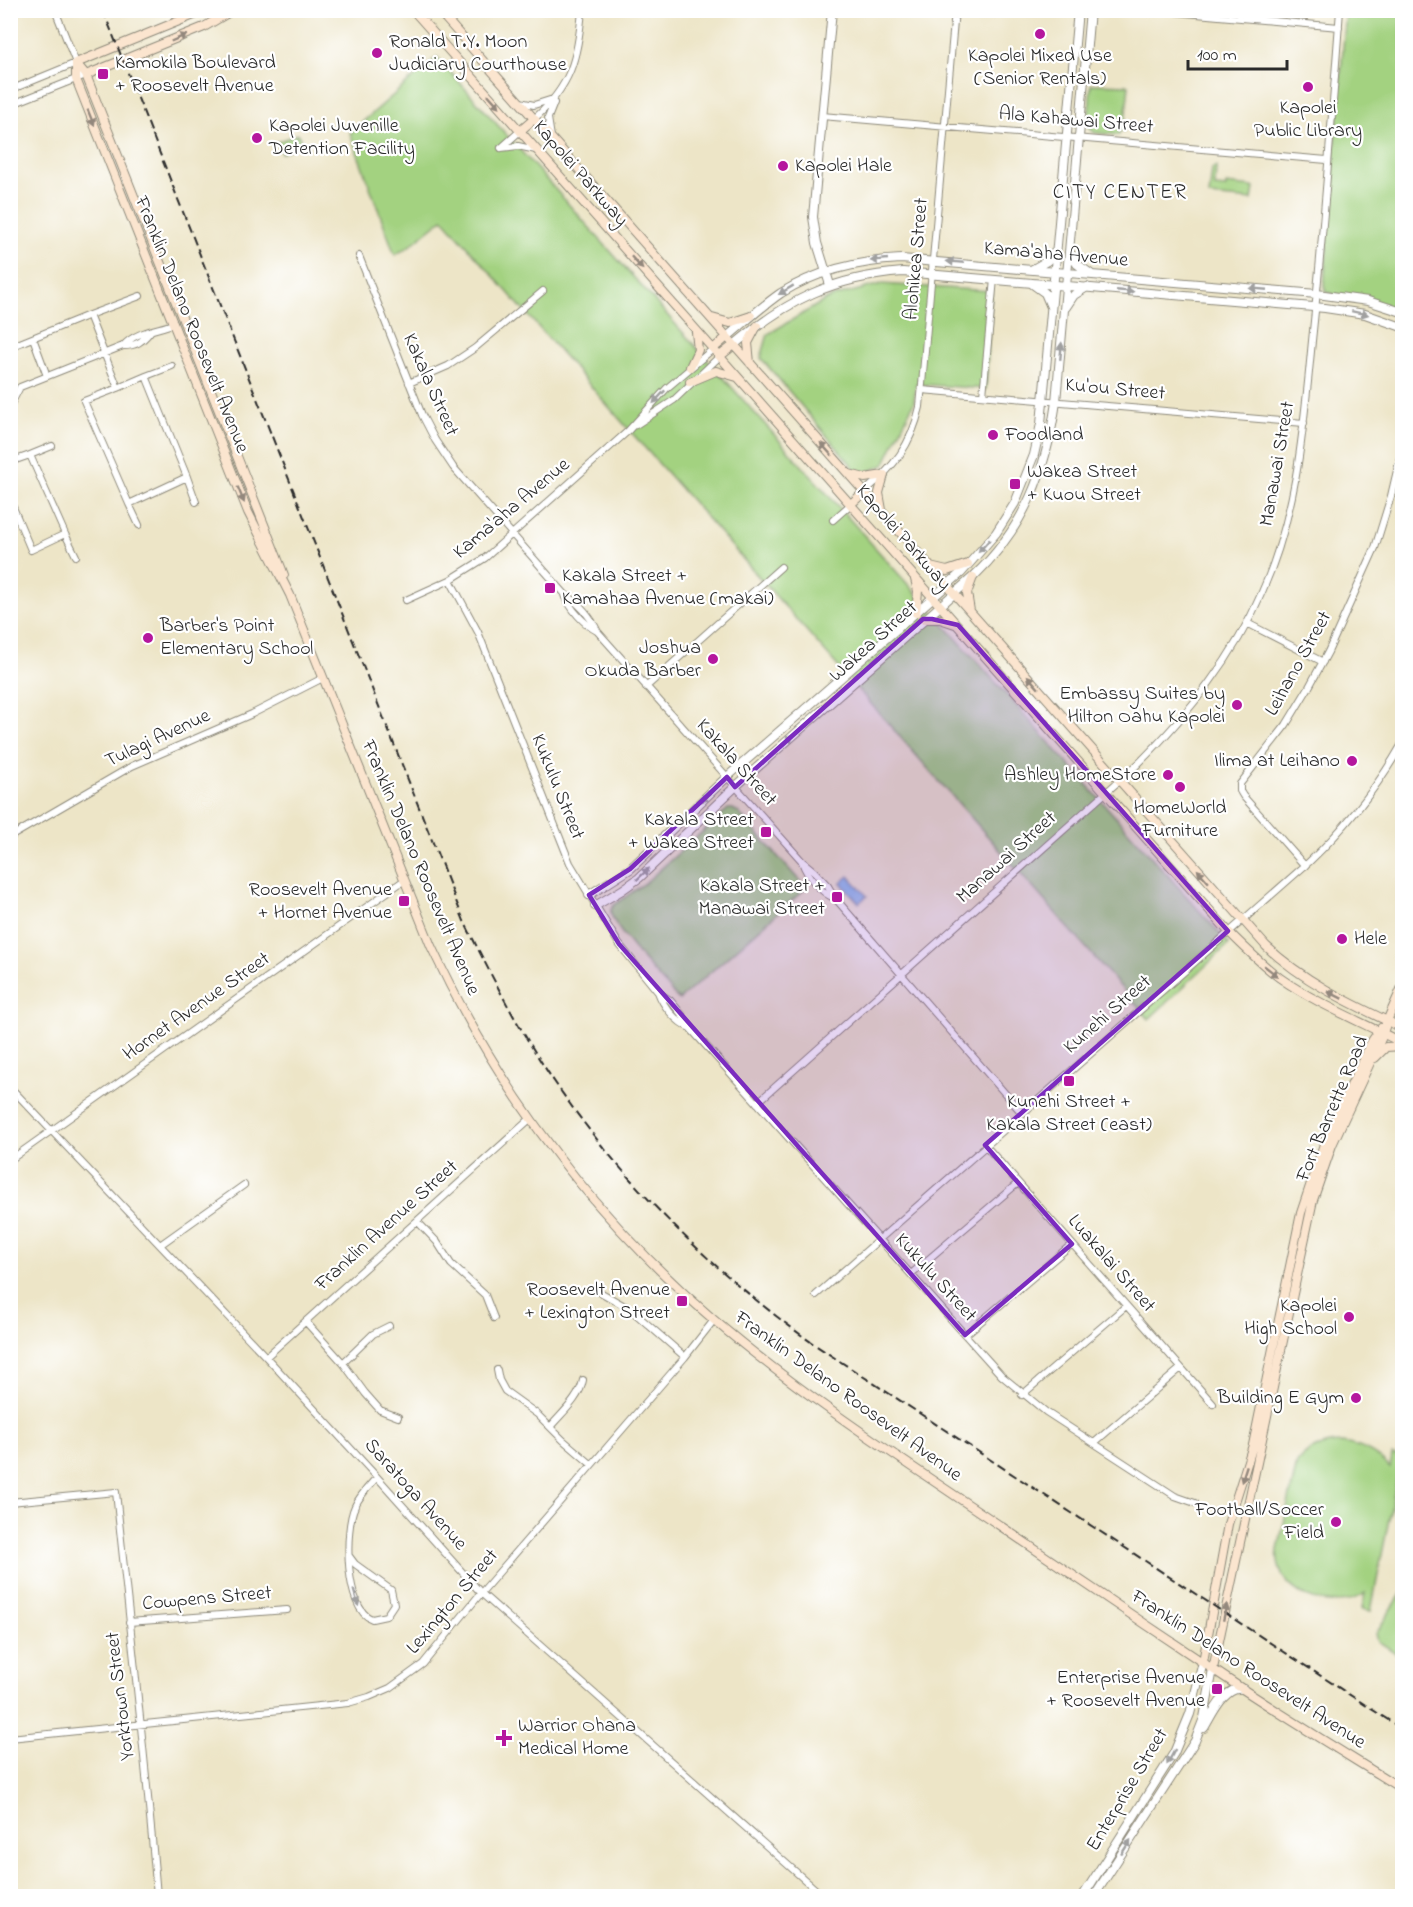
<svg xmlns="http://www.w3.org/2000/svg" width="1413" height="1907" viewBox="0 0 1413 1907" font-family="'Indie Flower',sans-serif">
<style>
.green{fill:#a3d280;stroke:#677e56;stroke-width:1.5}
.water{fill:#75ade4;stroke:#506c88;stroke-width:1.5}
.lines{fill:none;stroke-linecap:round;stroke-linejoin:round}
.minor-casing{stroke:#8c8879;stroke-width:8}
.tertiary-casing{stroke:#8c8879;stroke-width:10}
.secondary-casing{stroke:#8c8879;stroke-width:10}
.minor{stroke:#fff;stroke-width:6}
.tertiary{stroke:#fff;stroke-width:8}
.secondary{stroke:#fbe5cf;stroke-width:8}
.rail{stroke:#2b2b2b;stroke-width:2;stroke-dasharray:9 4.5;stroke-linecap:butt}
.oneway{fill:#93887d}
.oneway2{fill:#a0a0a0}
.marked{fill:#7b2cbf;fill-opacity:0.2;stroke:#7b2cbf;stroke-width:4.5;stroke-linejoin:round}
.poi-dot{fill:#b5179e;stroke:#fff;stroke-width:2}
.labels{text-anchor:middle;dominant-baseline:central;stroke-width:4.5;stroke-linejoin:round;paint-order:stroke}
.poi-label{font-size:20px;fill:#2b2b2b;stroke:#fff;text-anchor:end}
.street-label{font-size:20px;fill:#2b2b2b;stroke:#fff}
.neighbourhood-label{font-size:21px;letter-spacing:1.5px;fill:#2b2b2b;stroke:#fff}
</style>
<rect width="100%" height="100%" fill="#fff"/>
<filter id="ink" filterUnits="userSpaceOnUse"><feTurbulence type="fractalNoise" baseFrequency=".0167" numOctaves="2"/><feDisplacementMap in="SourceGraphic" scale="12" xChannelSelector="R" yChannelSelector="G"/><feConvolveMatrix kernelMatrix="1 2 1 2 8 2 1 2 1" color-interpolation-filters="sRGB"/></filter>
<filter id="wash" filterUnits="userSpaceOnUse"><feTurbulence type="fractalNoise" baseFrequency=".008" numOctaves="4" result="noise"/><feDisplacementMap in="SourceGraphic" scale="24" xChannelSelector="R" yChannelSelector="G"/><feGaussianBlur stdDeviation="1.35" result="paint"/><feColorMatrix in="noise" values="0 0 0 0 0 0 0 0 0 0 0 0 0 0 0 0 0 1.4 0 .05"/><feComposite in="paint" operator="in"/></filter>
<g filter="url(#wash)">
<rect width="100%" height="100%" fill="#ede5c7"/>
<path class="green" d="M1346 11H1402V311L1326 292 1324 286Z
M437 57 1229 944 1149 1019 443 219 407 248 395 255 350 133Z
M1091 84 1129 85 1124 131 1120 130 1119 135 1095 133 1088 127Z
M298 134 302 144 281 153 277 142Z
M1215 167H1216L1215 187 1226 188V184L1252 187 1254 188 1252 200 1209 196 1212 169Z
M881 284 991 291 986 389 916 384 914 402 884 465 860 475 761 358 768 334 829 298Z
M728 809H733L738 812 806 888 679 1000C667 987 613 928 611 913 610 909 612 908 614 905L645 883Z
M1341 1443C1361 1445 1376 1453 1390 1468L1392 1455 1401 1457 1371 1611 1362 1609 1365 1593C1333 1616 1272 1594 1278 1550L1297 1463C1308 1448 1323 1444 1341 1443Z
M1402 1593V1657L1378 1641 1376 1633Z"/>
<path class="water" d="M849 876 867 896 859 903 841 883Z"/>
</g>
<g filter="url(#ink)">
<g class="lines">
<g class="minor-casing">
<path id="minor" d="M1153 10 1339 27
M10 90 76 63 55 10
M520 102 534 105 553 99
M10 105 86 75
M822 116 1327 160
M534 119C571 86 578 58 582 10
M551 137 548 118 554 103
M501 148 518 146 536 150
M501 148 520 131
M359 256 422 415 435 440 453 467 565 594C579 603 591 617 598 632L802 861 814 871 828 886 835 898 1022 1113
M33 338 47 376
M123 346C135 332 156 330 173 324
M10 347 89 315
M146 376 172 366
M409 383 448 366 475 348 543 291
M118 388 84 401 129 504 187 477 146 376 118 388 89 315 140 296
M922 390 1304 423
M983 395 994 279
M10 406 20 387 123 346C136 346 142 342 150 332
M636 425 674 400 720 356
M10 462 30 455
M187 477 196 502
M864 492C894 467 911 446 920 407L955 10
M10 500 31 550 65 534 30 455 52 446
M129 504 139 525
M833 520 851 504
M65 534 76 556
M450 580 478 632 570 863 619 944 658 992 670 1000 683 1016 690 1028 1002 1376 1046 1412 1175 1496 1195 1503
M565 595C570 609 584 624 597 631
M406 600 450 580 485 558 628 431 667 388 713 349
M1247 623 1323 662
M646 687 781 567
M10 837 132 766 252 714 323 678
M802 862C807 876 820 892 834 898
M1305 866 1243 796 1240 791V784L1286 725 1309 687 1328 652 1375 548 1391 496 1402 449
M658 992C663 1006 676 1022 690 1028
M10 1087 267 1358 377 1477 481 1593 823 1896
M757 1103 1138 764C1189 713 1234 658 1262 592 1299 509 1304 420 1313 331 1324 225 1332 117 1340 10
M985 1145 1213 1404
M10 1160 403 881
M417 1221 437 1242 451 1264 485 1295 494 1318
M160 1245 244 1185
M911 1274 1018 1183
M600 1292 630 1309 685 1357
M816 1295 1309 862C1346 827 1377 788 1402 744
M306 1322 343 1363 365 1393 380 1410 398 1417
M965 1335 1072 1244
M266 1357 530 1119
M343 1363 373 1334 389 1326
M497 1370 499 1380 505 1391 537 1414 563 1440 591 1464
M1022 1395 1126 1306
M551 1426C562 1413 580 1398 583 1380
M1094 1443 1181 1368
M10 1502 116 1492C130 1627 146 1761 157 1896
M349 1556 355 1564 391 1590 394 1604 386 1616 372 1619C345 1610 344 1529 355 1506 360 1495 369 1486 377 1477
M129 1622 287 1610
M10 1738 348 1703 369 1697 390 1688 423 1664 481 1593 685 1357 714 1320"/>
</g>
<g class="tertiary-casing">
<path id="tertiary" d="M1070 253 1077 264 1091 274
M1033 269 1047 261 1056 251
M1031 283 1045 293 1051 307
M830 285 817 243 813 217 832 10
M1066 307 1074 295 1087 287
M727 337C745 322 762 306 781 293 818 270 859 261 901 259L1317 294 1368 301 1402 312
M734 345C787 300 833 277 903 272L1325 308 1365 314 1402 327
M589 895 630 869 727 777 961 573 996 533 1015 503 1034 455 1041 424 1078 10
M595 906 622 890 639 878 735 787 973 577C1025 528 1046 471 1056 402L1090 10
M1204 1728C1212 1715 1225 1685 1243 1689
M1083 1896 1174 1753 1190 1714 1203 1662
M1094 1896 1195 1741 1204 1718 1213 1669"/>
</g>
<g class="secondary-casing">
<path id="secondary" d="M413 10 1228 931C1245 948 1261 964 1280 978 1317 1004 1362 1022 1402 1043
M438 10 1266 946C1305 983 1354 1005 1402 1028
M76 63V79L248 512 290 595 431 946C498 1090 594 1217 714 1320 804 1397 904 1461 1002 1527 1081 1581 1161 1635 1241 1688 1294 1723 1349 1756 1402 1789
M76 63 86 75 284 575
M76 63 206 10
M86 75 204 27 233 10
M520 131 534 119
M712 318 730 323 751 316
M713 349 727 337
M720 356 734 345
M750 363 748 343 757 326
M690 367 698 350 696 332
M690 382 716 371 737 377
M849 474 865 478 884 475
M851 504 864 492
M882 510 879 493 884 475
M930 567 947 571 968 564
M915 579 918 591 916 613
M970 611 967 593 973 577
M923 619H940L955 624
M1400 994 1402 1012
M1375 1058 1386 1047 1402 1046
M1203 1662 1228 1524 1253 1445 1301 1213 1325 1141 1372 1041 1381 1028
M1213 1669 1313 1200 1332 1145 1381 1039 1387 1021 1402 987"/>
</g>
<use href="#minor" class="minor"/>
<use href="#tertiary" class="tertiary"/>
<use href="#secondary" class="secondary"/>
<path class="rail" d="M103 10 464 921C483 959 502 997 524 1034 597 1157 699 1262 815 1345L1402 1729"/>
</g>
<defs><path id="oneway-solid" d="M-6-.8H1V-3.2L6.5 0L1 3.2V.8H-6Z" transform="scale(1.5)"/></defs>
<g class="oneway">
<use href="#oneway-solid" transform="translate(179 38) rotate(-23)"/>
<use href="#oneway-solid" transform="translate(494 101) rotate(48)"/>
<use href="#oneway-solid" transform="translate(91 118) rotate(68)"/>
<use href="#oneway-solid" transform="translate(637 263) rotate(48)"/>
<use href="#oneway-solid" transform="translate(826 449) rotate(-132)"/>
<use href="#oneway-solid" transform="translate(241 495) rotate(68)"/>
<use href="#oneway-solid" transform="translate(1033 682) rotate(-131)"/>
<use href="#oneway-solid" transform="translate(1203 876) rotate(-131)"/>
<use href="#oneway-solid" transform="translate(1271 971) rotate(38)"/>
<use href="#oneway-solid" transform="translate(1335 995) rotate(-153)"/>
<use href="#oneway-solid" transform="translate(1244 1474) rotate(108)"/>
<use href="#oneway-solid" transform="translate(1225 1612) rotate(-78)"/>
</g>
<g class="oneway2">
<use href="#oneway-solid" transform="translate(879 260) rotate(174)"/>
<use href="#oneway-solid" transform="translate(955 262) rotate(-175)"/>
<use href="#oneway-solid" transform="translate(1258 289) rotate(-175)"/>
<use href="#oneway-solid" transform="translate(786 290) rotate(149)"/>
<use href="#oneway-solid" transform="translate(1125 291) rotate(5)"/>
<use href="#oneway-solid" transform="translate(1360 313) rotate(12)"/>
<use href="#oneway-solid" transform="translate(1061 351) rotate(-85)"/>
<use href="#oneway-solid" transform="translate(659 397) rotate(133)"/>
<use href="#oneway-solid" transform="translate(984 546) rotate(131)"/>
<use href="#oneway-solid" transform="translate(787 741) rotate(-41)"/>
<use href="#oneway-solid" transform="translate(707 796) rotate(136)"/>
<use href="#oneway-solid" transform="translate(643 874) rotate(-43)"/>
<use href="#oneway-solid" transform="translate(356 1598) rotate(74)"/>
<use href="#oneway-solid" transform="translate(1171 1757) rotate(118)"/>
<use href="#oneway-solid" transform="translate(1126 1847) rotate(-57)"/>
</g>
</g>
<path class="marked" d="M923 619H932L958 625 1228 931 985 1145 1072 1244 965 1335 619 944 589 895 630 869 727 777 735 787Z"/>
<g class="poi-dot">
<circle cx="1040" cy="34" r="6"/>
<circle cx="377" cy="53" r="6"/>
<rect x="97" y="68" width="12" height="12" rx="3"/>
<circle cx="1308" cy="87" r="6"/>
<circle cx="257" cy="138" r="6"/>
<circle cx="783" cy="166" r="6"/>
<circle cx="993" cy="435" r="6"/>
<rect x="1009" y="478" width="12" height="12" rx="3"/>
<rect x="544" y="582" width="12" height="12" rx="3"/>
<circle cx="148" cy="638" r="6"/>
<circle cx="713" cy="659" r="6"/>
<circle cx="1237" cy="705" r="6"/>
<circle cx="1352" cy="761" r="6"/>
<circle cx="1168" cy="775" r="6"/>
<circle cx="1180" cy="787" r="6"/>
<rect x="760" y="826" width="12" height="12" rx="3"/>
<rect x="831" y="891" width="12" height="12" rx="3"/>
<rect x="398" y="895" width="12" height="12" rx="3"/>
<circle cx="1342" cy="939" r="6"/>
<rect x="1063" y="1075" width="12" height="12" rx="3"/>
<rect x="676" y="1295" width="12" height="12" rx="3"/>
<circle cx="1349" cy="1317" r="6"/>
<circle cx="1356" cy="1398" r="6"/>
<circle cx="1336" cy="1522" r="6"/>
<rect x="1211" y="1683" width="12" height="12" rx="3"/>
<path d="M501 1729h6v6h6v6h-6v6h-6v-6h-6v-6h6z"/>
</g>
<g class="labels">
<g class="poi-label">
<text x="389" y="42" text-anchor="start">Ronald T.Y. Moon<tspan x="389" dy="23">Judiciary Courthouse</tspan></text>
<text x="1040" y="56" text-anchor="middle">Kapolei Mixed Use<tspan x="1040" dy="23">(Senior Rentals)</tspan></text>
<text x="115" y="63" text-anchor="start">Kamokila Boulevard<tspan x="115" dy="23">+ Roosevelt Avenue</tspan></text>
<text x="1308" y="108" text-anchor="middle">Kapolei<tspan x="1308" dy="23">Public Library</tspan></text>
<text x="269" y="126" text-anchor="start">Kapolei Juvenille<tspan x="269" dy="23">Detention Facility</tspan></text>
<text x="795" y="166" text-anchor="start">Kapolei Hale</text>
<text x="1005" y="435" text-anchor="start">Foodland</text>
<text x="1027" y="472" text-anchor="start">Wakea Street<tspan x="1027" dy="23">+ Kuou Street</tspan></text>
<text x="562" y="576" text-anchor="start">Kakala Street +<tspan x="562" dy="23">Kamahaa Avenue (makai)</tspan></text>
<text x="160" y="626" text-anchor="start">Barber's Point<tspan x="160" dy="23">Elementary School</tspan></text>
<text x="701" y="648">Joshua<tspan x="701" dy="23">Okuda Barber</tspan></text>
<text x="1225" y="694">Embassy Suites by<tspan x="1225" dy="23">Hilton Oahu Kapolei</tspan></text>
<text x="1340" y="761">Ilima at Leihano</text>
<text x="1156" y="775">Ashley HomeStore</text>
<text x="1180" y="808" text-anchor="middle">HomeWorld<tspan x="1180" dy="23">Furniture</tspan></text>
<text x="754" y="820">Kakala Street<tspan x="754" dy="23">+ Wakea Street</tspan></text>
<text x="825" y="886">Kakala Street +<tspan x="825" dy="23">Manawai Street</tspan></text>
<text x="392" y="890">Roosevelt Avenue<tspan x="392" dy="23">+ Hornet Avenue</tspan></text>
<text x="1354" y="939" text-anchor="start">Hele</text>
<text x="1069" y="1102" text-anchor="middle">Kunehi Street +<tspan x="1069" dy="23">Kakala Street (east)</tspan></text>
<text x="670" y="1290">Roosevelt Avenue<tspan x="670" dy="23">+ Lexington Street</tspan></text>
<text x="1337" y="1306">Kapolei<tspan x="1337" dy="23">High School</tspan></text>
<text x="1344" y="1398">Building E Gym</text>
<text x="1324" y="1510">Football/Soccer<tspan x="1324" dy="23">Field</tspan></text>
<text x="1205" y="1678">Enterprise Avenue<tspan x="1205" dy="23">+ Roosevelt Avenue</tspan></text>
<text x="518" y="1726" text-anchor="start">Warrior Ohana<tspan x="518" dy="23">Medical Home</tspan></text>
</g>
<g class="street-label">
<text transform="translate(1076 121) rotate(5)">Ala Kahawai Street</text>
<text transform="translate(580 174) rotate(49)">Kapolei Parkway</text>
<text transform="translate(1056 255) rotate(5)">Kama'aha Avenue</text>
<text transform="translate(917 259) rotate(-85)">Alohikea Street</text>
<text transform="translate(191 325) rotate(68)">Franklin Delano Roosevelt Avenue</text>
<text transform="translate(430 385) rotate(66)">Kakala Street</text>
<text transform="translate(1115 390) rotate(5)">Ku'ou Street</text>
<text transform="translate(1278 464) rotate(-80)">Manawai Street</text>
<text transform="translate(512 509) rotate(-40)">Kama'aha Avenue</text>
<text transform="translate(903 538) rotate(49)">Kapolei Parkway</text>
<text transform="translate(874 642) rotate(-42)">Wakea Street</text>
<text transform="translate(1299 664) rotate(-61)">Leihano Street</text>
<text transform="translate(158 739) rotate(-25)">Tulagi Avenue</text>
<text transform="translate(736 763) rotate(48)">Kakala Street</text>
<text transform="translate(557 787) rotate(68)">Kukulu Street</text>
<text transform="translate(1007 858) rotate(-42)">Manawai Street</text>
<text transform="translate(420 868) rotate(67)">Franklin Delano Roosevelt Avenue</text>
<text transform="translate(197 1007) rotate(-35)">Hornet Avenue Street</text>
<text transform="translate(1108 1015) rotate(-41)">Kunehi Street</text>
<text transform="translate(1333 1109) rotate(-67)">Fort Barrette Road</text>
<text transform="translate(387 1226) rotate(-42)">Franklin Avenue Street</text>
<text transform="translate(1111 1264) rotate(49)">Luakalai Street</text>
<text transform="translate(935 1278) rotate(48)">Kukulu Street</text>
<text transform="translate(848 1397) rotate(36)">Franklin Delano Roosevelt Avenue</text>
<text transform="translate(415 1495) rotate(48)">Saratoga Avenue</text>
<text transform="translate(207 1599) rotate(-5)">Cowpens Street</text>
<text transform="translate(453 1602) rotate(-50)">Lexington Street</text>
<text transform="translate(1248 1670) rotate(33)">Franklin Delano Roosevelt Avenue</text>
<text transform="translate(121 1696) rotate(-97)">Yorktown Street</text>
<text transform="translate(1128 1790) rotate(-59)">Enterprise Street</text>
</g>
<g class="neighbourhood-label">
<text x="1120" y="193">CITY CENTER</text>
</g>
</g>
<rect width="1413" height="1907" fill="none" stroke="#fff" stroke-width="36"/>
<path d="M1188 60v9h99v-9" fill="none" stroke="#2b2b2b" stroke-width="3"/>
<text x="1197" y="60" font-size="18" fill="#2b2b2b" stroke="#ffffff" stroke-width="4.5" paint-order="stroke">100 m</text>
</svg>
